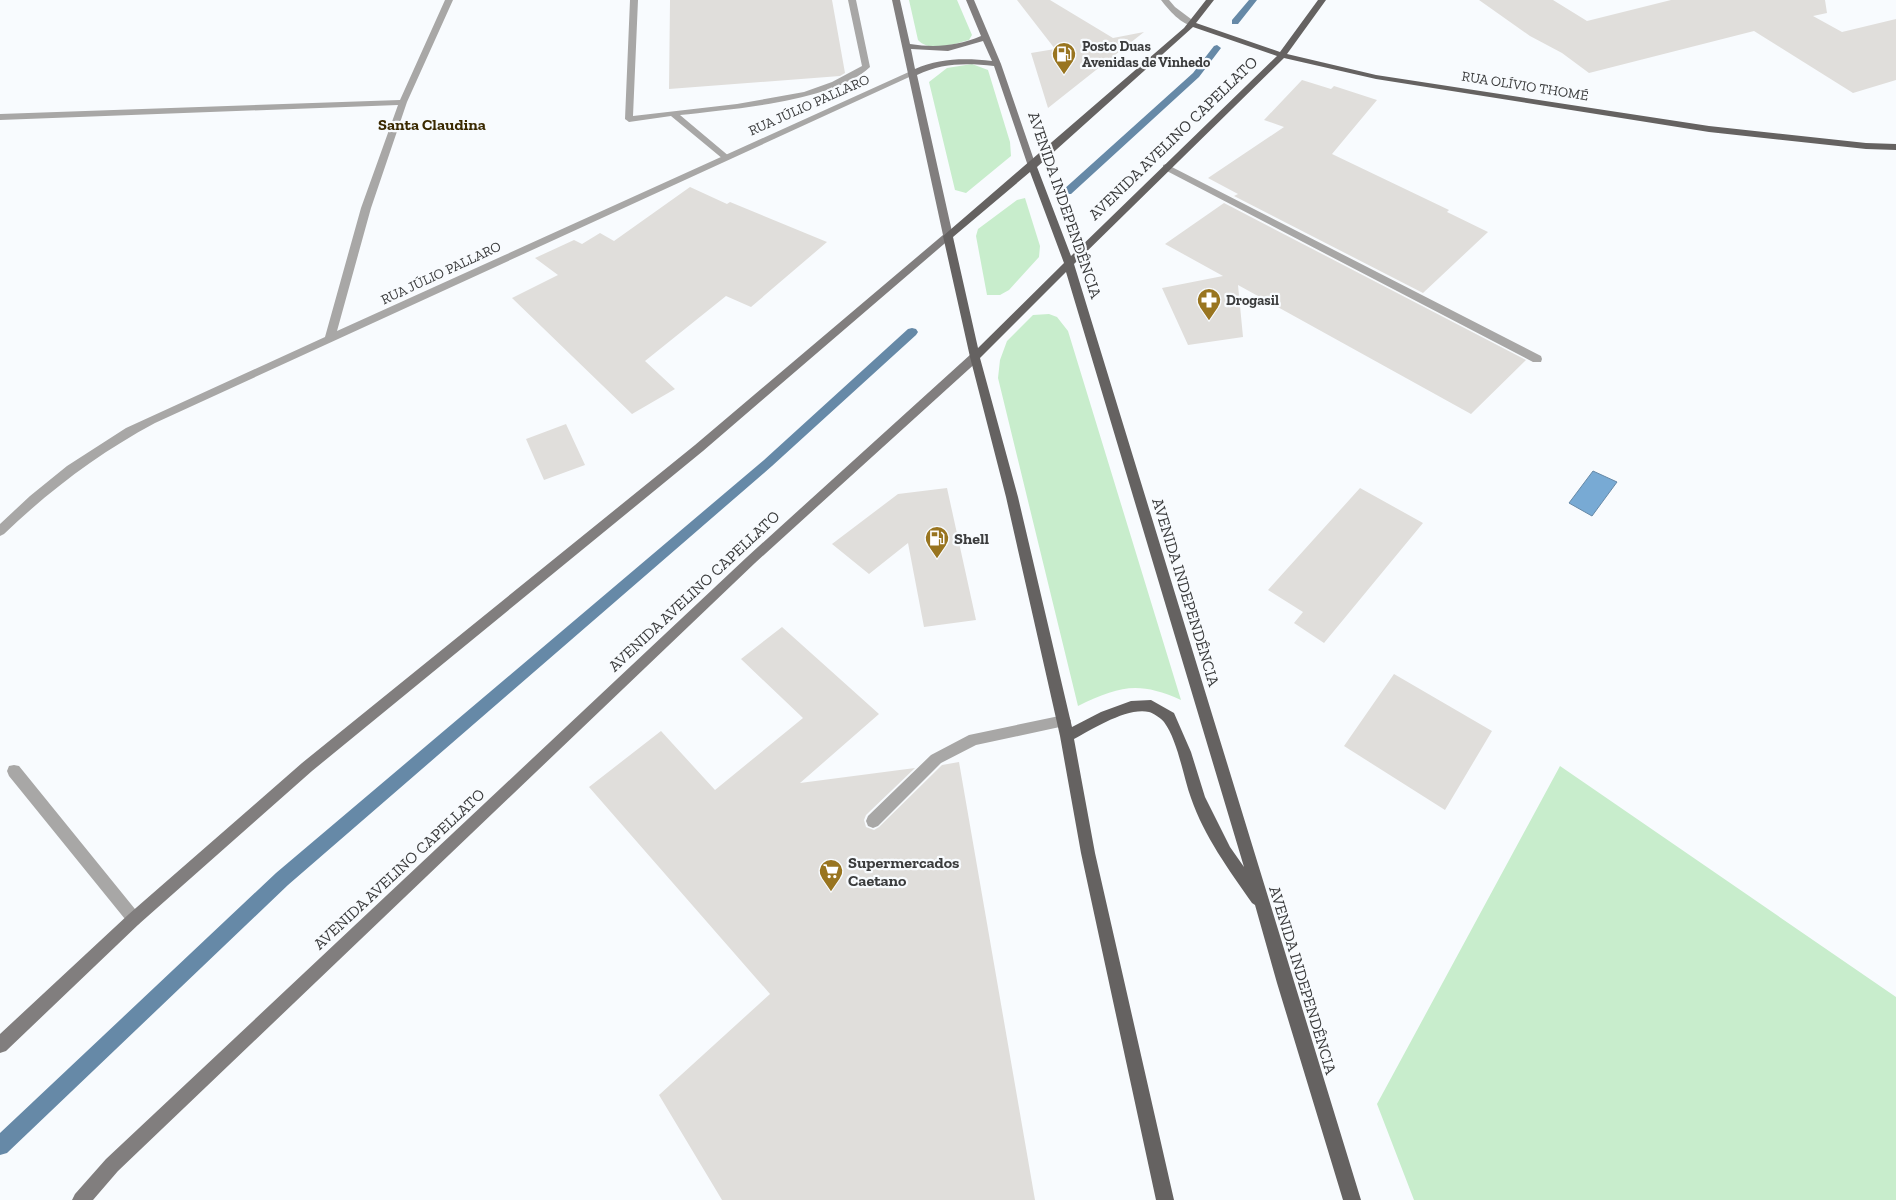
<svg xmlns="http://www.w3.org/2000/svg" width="1896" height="1200" viewBox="0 0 1896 1200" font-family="'Zilla Slab',serif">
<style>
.green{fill:#c8edcc}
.water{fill:#78aad4;stroke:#6689a7}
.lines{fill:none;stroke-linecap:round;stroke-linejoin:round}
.stream{fill:#6689a7;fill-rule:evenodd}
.building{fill:#e0dedb}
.lane{fill:#a8a7a6;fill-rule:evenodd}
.street{fill:#a8a7a6;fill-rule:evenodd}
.secondary{fill:#817e7e;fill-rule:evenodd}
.primary{fill:#656261;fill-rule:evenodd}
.labels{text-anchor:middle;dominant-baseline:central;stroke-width:4.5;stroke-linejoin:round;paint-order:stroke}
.far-poi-label{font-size:14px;font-weight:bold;fill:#3b3c3d;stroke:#f8fbfe;text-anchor:start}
.far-street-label{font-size:14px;fill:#3b3c3d;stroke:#f8fbfe}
.far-quarter-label{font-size:16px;font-weight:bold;fill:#3a2900;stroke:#f8fbfe}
.street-label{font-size:16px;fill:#3b3c3d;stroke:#f8fbfe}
.poi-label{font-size:16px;font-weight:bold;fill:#3b3c3d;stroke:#f8fbfe;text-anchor:start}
</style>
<rect width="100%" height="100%" fill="#f8fbfe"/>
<path class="green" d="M909 0H957L972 35 969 40C954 44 930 53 918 40Z
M972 64 988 70 1010 142 1011 156 966 193 955 190 929 82 947 68Z
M1025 198 1040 246 1039 257 1009 290 1000 295H987L976 236 978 229 1017 200Z
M1049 314 1057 317 1068 331 1181 700C1138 681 1120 686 1078 706L998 378 1000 360 1007 341 1033 315Z
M1560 766 1896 997V1200H1414L1377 1104Z"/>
<path class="water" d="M1593 471 1617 482 1592 516 1569 503Z"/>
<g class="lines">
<path class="stream" d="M1249 0H1257L1238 24H1232V20Z
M1217 45 1221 48 1199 77 1071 194H1063V190L1193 73 1214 46Z
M912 328 916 329 918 332 916 335 772 466 288 885 7 1153 0 1155V1133L276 873 764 460 908 329Z"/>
</g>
<path class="building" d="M670 0H832L845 73 840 76 669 89Z
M1017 0H1050L1113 38 1144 32 1048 108 1031 53 1055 49Z
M1479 0H1553L1587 21 1671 0H1825L1827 13 1813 16 1842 32 1896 19V80L1853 93 1754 31 1589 73 1562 53 1530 36Z
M1302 80 1331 89 1334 86 1377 100 1332 154 1449 210 1447 212 1488 232 1423 293 1234 196 1238 194 1208 178 1284 127 1264 120Z
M690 187 727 204 730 202 827 242 751 307 726 296 645 361 675 389 632 414 512 298 558 275 535 258 574 240 582 244 600 233 614 241Z
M1224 203 1526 360 1471 414 1238 285 1243 337 1188 345 1162 288 1223 276 1165 244Z
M566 424 585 465 544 480 526 439Z
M947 488 976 620 924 627 908 543 869 574 832 544 898 494Z
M1360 488 1423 523 1324 643 1294 623 1303 612 1268 590Z
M782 627 879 714 800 783 915 768 866 815 864 820 866 827 874 830 879 827 942 765 959 762 1035 1200H722L659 1095 770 994 589 787 661 731 715 790 803 718 741 659Z
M1394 674 1492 731 1445 810 1344 746Z"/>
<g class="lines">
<path class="lane" d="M630 0H638L633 116 737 104 804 92 832 82 862 66 848 0H856L870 67C833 102 730 109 680 115L730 157 723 159 671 116 629 122 625 119Z
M1166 164 1541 356 1542 359 1541 362H1533L1163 169V165Z
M1064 715 1069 717 1071 721 1069 725 976 745 941 763 878 826 873 828 868 826 866 821 868 816 931 755 969 735Z"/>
<path class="street" d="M445 0H453L407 102 371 208 337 331 911 71 918 73 155 423C99 453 50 490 4 534L0 536V524L30 496 67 466 126 428 325 337 361 208 398 105 0 120V114L400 100Z
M1161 0H1169L1175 7 1195 22V26C1182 26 1168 9 1161 0Z
M14 765 19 766 139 914 142 919 139 924 134 927 129 924 9 776 7 771 9 766Z"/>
<path class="secondary" d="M892 0H900L910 44C935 48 957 46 981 36L966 0H974L1001 64 1036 166 1035 168 1032 169 1028 166 994 66C966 63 942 63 917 75L953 236 951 238 703 451 312 771 139 924 6 1051 0 1053V1034L129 914 302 763 695 445 943 235ZM983 41 992 61C966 58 939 58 915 69L911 49 948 51Z
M975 353 979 354 980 357 979 360 755 563 118 1171 93 1200H72L75 1194 106 1159 747 557 971 354Z"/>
<path class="primary" d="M1206 0H1214L1196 23 1280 52 1318 0H1326L1287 54 1376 75 1709 126 1866 143 1896 144V150L1866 149 1709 132 1376 79 1284 58 1074 264 1361 1200H1343L1277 983 1255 905 1252 903C1229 870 1204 836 1191 798 1183 776 1178 741 1164 722 1162 719 1153 713 1149 712 1127 707 1093 729 1074 739L1095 853 1174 1200H1156L1081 853 1060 736 1006 497 970 357 943 236 1184 28ZM1193 27 1277 56 1071 256 1037 167ZM1030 172 1064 263 978 348 953 237ZM1066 272 1244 867 1230 847 1205 797 1191 752 1174 713 1151 700 1131 701 1101 712 1072 727 1018 497 980 358Z"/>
</g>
<defs>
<g id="fuel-pin" transform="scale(1.25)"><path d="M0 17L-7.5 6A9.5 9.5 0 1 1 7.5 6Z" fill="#997520" stroke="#f8fbfe"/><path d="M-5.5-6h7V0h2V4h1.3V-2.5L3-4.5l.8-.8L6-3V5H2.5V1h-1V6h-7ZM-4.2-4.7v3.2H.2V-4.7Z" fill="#fff"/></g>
<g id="pharmacy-pin" transform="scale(1.25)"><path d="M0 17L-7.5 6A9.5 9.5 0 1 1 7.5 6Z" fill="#997520" stroke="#f8fbfe"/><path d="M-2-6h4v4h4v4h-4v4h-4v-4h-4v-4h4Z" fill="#fff"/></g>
<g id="supermarket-pin" transform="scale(1.25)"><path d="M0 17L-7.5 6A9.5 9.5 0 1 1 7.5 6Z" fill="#997520" stroke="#f8fbfe"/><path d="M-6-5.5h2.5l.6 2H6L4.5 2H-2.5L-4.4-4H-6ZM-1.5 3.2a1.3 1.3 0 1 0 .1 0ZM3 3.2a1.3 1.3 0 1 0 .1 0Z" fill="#fff"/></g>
</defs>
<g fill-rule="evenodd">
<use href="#fuel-pin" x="1064" y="54"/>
<use href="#pharmacy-pin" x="1209" y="300"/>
<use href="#fuel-pin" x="937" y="538"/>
<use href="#supermarket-pin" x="831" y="871"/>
</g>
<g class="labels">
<g class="far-poi-label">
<text x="1082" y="46">Posto Duas<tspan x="1082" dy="16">Avenidas de Vinhedo</tspan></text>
<text x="1226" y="300">Drogasil</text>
</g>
<g class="far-street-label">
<text transform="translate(1525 86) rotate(9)">RUA OLÍVIO THOMÉ</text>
<text transform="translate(809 105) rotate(-24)">RUA JÚLIO PALLARO</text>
<text transform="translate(441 273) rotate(-25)">RUA JÚLIO PALLARO</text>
</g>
<g class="far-quarter-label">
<text x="432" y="124">Santa Claudina</text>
</g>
<g class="street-label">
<text transform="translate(1173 138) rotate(-44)">AVENIDA AVELINO CAPELLATO</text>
<text transform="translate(1065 205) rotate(71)">AVENIDA INDEPENDÊNCIA</text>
<text transform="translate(694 591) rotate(-43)">AVENIDA AVELINO CAPELLATO</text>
<text transform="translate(1186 592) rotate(73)">AVENIDA INDEPENDÊNCIA</text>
<text transform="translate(399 869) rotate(-43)">AVENIDA AVELINO CAPELLATO</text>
<text transform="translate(1303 980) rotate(73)">AVENIDA INDEPENDÊNCIA</text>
</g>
<g class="poi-label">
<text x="954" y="538">Shell</text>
<text x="848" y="862">Supermercados<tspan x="848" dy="18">Caetano</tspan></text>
</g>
</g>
</svg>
